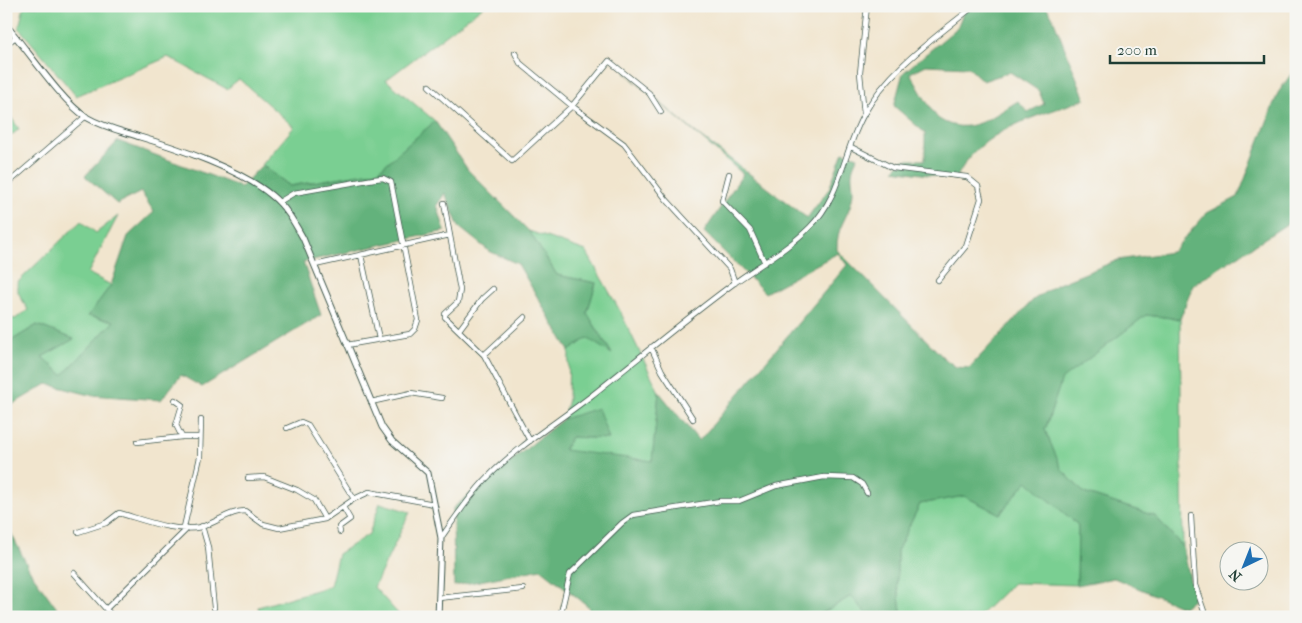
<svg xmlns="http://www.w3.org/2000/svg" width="1302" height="623" viewBox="0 0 1302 623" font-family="'IM FELL French Canon',serif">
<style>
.green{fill:#7acf92;stroke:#4c8663}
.forest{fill:#63b27c;stroke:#417858;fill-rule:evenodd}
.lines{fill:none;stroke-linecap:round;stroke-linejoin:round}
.minor-casing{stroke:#3e564b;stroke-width:6}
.tertiary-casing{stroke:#3e564b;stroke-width:7}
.minor{stroke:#fff;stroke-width:4.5}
.tertiary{stroke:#fff;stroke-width:5}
</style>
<rect width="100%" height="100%" fill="#f6f6f2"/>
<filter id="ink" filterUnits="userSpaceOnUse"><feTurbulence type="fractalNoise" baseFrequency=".02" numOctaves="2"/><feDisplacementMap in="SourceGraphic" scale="10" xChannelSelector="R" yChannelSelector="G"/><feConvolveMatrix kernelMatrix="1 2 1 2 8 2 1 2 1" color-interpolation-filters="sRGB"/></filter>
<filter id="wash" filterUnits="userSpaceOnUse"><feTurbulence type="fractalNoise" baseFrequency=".0096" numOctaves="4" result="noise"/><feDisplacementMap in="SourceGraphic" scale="20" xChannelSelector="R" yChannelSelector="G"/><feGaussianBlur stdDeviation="1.12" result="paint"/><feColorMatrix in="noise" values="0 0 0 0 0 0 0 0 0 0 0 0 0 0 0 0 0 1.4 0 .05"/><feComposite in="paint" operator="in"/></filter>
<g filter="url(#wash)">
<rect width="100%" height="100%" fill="#f1e5ce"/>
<path class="green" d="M24 6H484L386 80 435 121 378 171 290 186 262 165 294 127 239 79 227 89 168 57 76 96 19 28Z
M6 110 19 129 6 140Z
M118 216 88 273 111 285 88 316 114 321 63 375 42 357 73 339 37 325 6 344V317L15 319 28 310 18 292V282L81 221 96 233Z
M529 231 586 251 619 309 659 392 652 461 564 451 571 437 609 439 563 419 568 399 569 351 587 338 611 352 587 313 596 283 557 275Z
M1146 315 1180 319 1183 547 1155 516 1084 493 1062 470 1045 431 1061 379Z
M1027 480 1078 525 1077 585 1013 583 978 617H902L897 583V551L920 504 964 496 1000 514Z
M380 503 410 512 374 587 401 617H260L258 607 330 586 338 554 369 534Z
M851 596 869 617H816Z"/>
<path class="forest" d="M966 6H1046L1052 16 1085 99C1038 117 979 128 956 179L894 170 903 160H925V133L894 106 903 73 957 28ZM926 65 968 67 983 81 1010 72 1039 91 1044 104 1028 112 1018 101C993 116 968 138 939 119 933 115 915 81 910 73Z
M1296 67V218L1193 285 1180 319 1146 315 1062 379 1045 430 1062 470 1084 493 1155 516 1183 547 1194 598 1183 607 1114 578 1077 585 1078 525 1027 481 1000 514 964 496 920 504 897 551V583L902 617H869L851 596 816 617H591L588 606 541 569 454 586 453 508 563 419 598 408 609 439 571 437 564 450 652 461 659 392 699 441 847 265 838 253 765 293 704 232 743 174 624 72 691 129 807 218 829 189 843 152 858 157C846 177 856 181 852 199 848 219 836 226 837 250L945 359 956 367 969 368 1033 300 1056 285 1118 260 1172 252 1207 213 1238 197 1278 93Z
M435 121 468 170 529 231 557 275 596 283 587 313 612 354 587 338 569 351 518 264 489 251 459 227 445 193 437 205 445 231 303 262 321 315 202 387 181 375 161 400 90 395 47 384 8 407 6 463V344L37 325 74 339 42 357 63 375 114 321 88 316 111 285 128 236 154 212 141 192 117 204 85 176 118 141 241 187 262 165 290 186 378 171Z
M6 523 30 571 63 617H8L11 614 6 610Z"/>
</g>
<g filter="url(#ink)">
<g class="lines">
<g class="minor-casing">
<path id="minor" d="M6 44 16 37
M515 53 520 63 572 106 624 144 666 199 730 269 735 283
M429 86 512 161 572 106 609 61 649 93 661 112
M864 114 860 73 867 6
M851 147 893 168 967 177 978 186 981 199 966 246 938 280
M729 174 722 201 750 230 765 263
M6 185 86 116
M279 202 294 193 374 179 383 178 391 182 418 320 415 329 410 334 347 345
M444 203 460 290 458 302 445 314V317L484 355 530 441
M361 255 379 339
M315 265 450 235
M459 330 482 299 493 289
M651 347 662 371 693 419
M484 355 525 317
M175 400 182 405 176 425 182 437
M371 402 411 393 442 398
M287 428 301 422 308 425 354 499
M137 442 182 437H200
M248 478 264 477 297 490 314 500 325 519
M1191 516 1195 585 1206 617
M202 526 208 547 214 608
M184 527 200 457 201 420
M78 532 106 523 119 513C144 520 175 533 201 527 216 523 230 511 245 511L263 524 279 528 325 519 354 499 369 492 434 504
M340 532 339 527 350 519 343 507
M441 538C455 518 470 495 488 477 518 446 556 423 591 396 638 359 684 320 733 284 759 265 787 250 810 227 842 195 843 151 864 114 889 69 935 38 974 6
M74 573 113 617
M439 598 523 589
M107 608 188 528
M560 617 570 574 622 523 633 515 720 501H739L776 486 824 477 853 478 862 484 867 493"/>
</g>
<g class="tertiary-casing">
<path id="tertiary" d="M6 25C27 49 61 101 86 117 103 127 121 131 140 137 178 148 241 170 271 195 286 207 294 222 303 238L382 427 392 441 428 473 441 538 438 617"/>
</g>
<use href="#minor" class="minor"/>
<use href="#tertiary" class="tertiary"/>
</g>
</g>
<rect width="1302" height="623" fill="none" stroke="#f6f6f2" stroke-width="25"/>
<g transform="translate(1244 566) rotate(223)"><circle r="24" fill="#f6f6f2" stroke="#a0aca6"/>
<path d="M0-4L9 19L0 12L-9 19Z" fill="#1f6fb2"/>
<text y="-8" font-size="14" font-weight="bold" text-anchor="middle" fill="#1f3d34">N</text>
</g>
<path d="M1110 55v8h154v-8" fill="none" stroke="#1f3d34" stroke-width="2.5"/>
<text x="1117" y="55" font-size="15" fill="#1f3d34" stroke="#f6f6f2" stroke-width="4" paint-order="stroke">200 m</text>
</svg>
